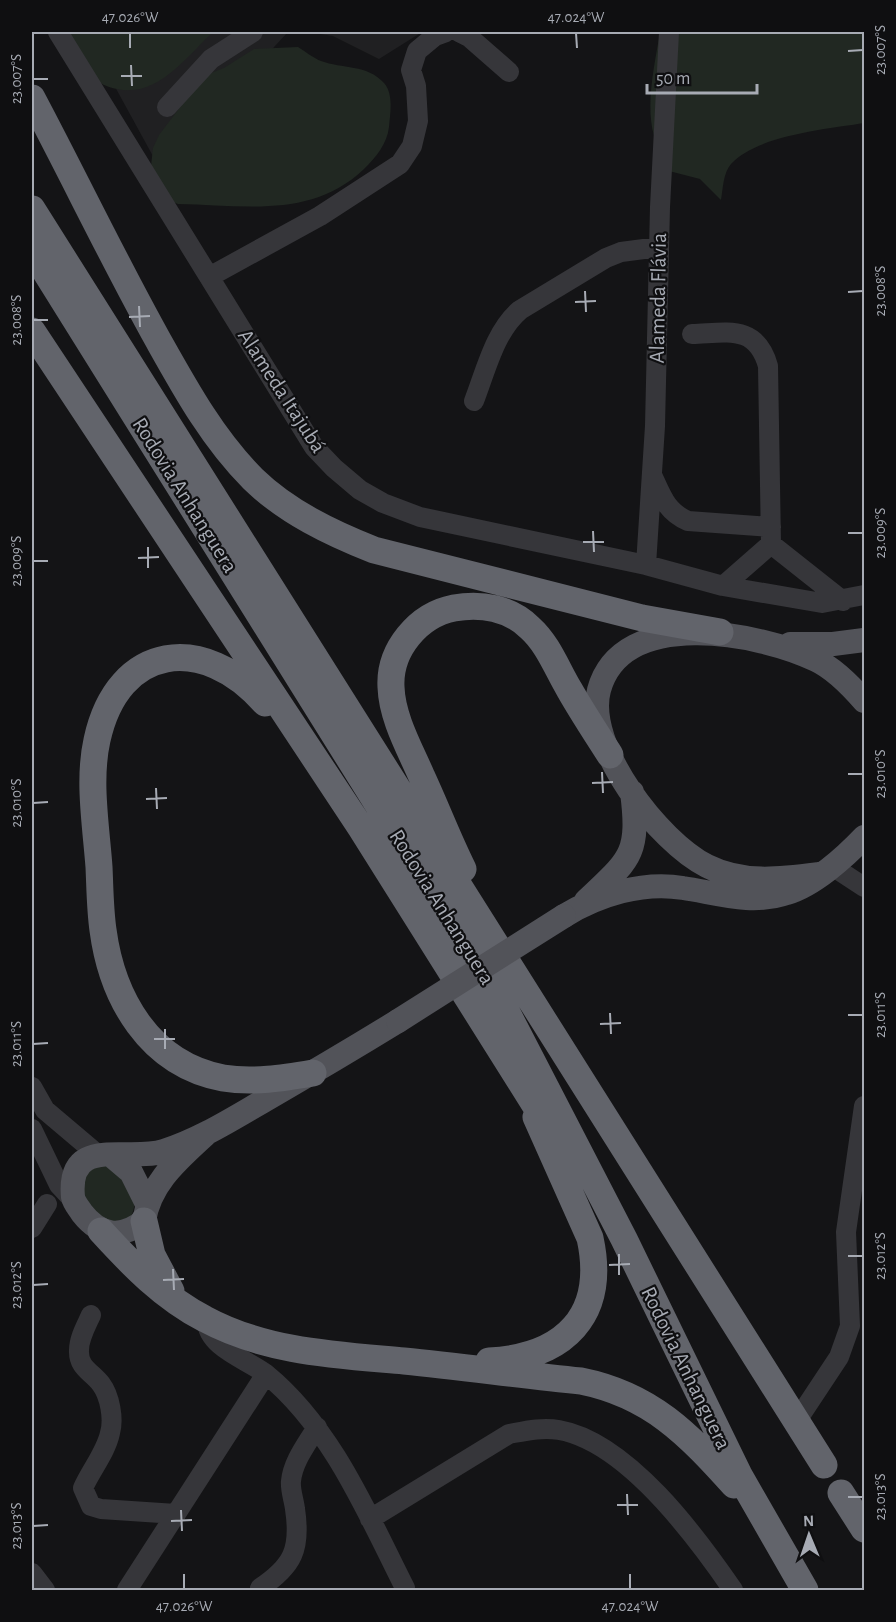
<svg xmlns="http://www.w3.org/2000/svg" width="896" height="1622" viewBox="0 0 896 1622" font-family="'Alegreya Sans',sans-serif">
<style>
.built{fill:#202022}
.green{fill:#212822}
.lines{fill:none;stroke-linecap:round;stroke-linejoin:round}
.minor{stroke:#36363a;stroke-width:20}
.major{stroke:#525359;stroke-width:24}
.highway{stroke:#62646b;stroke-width:27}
.major-bridge{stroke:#525359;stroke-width:24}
.ticks{fill:none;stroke:#a7abb4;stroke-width:2}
.labels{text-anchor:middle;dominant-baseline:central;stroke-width:4.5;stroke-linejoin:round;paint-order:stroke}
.street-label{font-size:22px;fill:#a7abb4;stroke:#0f0f11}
.neatline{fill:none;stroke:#a7abb4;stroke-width:2}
.ticks-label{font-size:15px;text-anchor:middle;fill:#a7abb4}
</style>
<rect width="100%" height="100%" fill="#141416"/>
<path class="built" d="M85 32H288L160 169Z
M308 32H422L379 59 333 36Z"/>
<path class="green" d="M66 32H213C186 57 158 98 117 89 107 87 99 84 93 76 83 63 75 46 66 32Z
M660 32H864V123C828 129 757 135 731 164 723 173 723 189 721 200L700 179 669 171C664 160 657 148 654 136 645 104 655 63 660 32Z
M298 47C305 51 313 58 321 61 342 69 367 64 384 83 394 94 390 114 389 127 387 144 376 157 364 169 312 219 244 205 178 204L166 199 151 166 153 148 159 135 204 76 224 68 254 49Z
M103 1165 116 1169 135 1204 131 1218 107 1223 82 1198C85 1178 81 1169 103 1165Z"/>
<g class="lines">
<path class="minor" d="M58 32 314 447 334 468 360 490 383 503 420 517 646 565 723 586 822 603 864 595
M459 32 469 37 509 72
M167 107 211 59 253 32
M209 277 320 216 400 164 412 146 418 121 416 86 411 70 417 51 435 36 446 32
M692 334C727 333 756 324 768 366L771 544 843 601
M474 401C486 370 495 331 520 310L606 258 621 252 659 247
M653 477C662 497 667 512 688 521L771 527
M646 565 655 426 660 207 669 32
M723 586 771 544
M832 866 864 887
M32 1087 45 1110 97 1154
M32 1129 59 1185 73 1200
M32 1228 47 1204
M91 1315C86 1326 79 1338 79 1350 78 1368 92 1372 101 1384 110 1396 114 1419 110 1433 106 1452 91 1470 83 1488L91 1506 101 1509 176 1514
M207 1321C207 1347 248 1360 266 1374 332 1428 367 1513 405 1588
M796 1422 839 1357 850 1326 846 1232 864 1106
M370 1519 509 1434C525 1431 542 1427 559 1430 627 1442 696 1536 733 1590
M32 1573 45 1590
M260 1588C293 1566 301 1549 295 1509 294 1500 290 1490 291 1481 293 1461 307 1444 317 1427
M127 1590 266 1374"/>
<path class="major" d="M790 644H833L864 640
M819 874C780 879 743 884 707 866 659 842 584 746 599 690 622 606 760 633 816 660 835 669 851 686 864 701
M586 901C630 859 640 855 632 792
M564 916C598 895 643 881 683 888 717 893 752 905 787 893 814 885 845 857 864 837
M205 1135C178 1160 150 1183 144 1221 121 1239 100 1236 82 1213 79 1208 74 1203 73 1197 67 1134 127 1163 164 1151 201 1139 232 1119 265 1100 310 1074 354 1048 398 1021
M111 1155 131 1172 147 1204"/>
<path class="highway" d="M32 98C75 179 114 261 158 340 186 390 213 439 253 479 287 512 331 533 374 550L642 618 720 632
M32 209 824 1465
M32 250 503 1005 624 1239 739 1475 805 1590
M32 331 361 828 552 1132
M265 703C204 633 118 643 97 740 88 780 96 826 99 867 100 888 100 909 103 930 112 998 149 1064 223 1078 253 1083 283 1078 313 1073
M463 869C448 839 436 807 422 777 410 749 392 718 391 687 389 650 418 615 454 608 481 603 510 608 530 628 548 644 557 669 569 689 582 712 596 733 610 755
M144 1221 152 1255 171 1291
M101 1231C132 1265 164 1298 205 1319 266 1352 337 1355 404 1361 463 1367 522 1375 581 1381 651 1395 688 1434 734 1485
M489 1361C564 1357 607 1316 590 1238L536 1117
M841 1493 864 1529"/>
<path class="major-bridge" d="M398 1021 564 916"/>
</g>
<path class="ticks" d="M130 33V48M576 33 577 48M848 51 863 50M131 65 132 86M121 76H142M33 79H48M585 291 586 312M848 292 863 291M575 302 596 301M139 306 140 327M129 317 150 316M33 320H48M593 531 594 552M848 533H863M583 542H604M148 547V568M138 558 159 557M33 561H48M602 772 603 793M848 774H863M592 783 613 782M156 788 157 809M146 799 167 798M33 803 48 802M610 1013 611 1034M848 1015H863M600 1024 621 1023M165 1029V1049M154 1039H175M33 1044 48 1043M619 1254V1275M848 1256H863M609 1265 630 1264M173 1269 174 1290M163 1280 184 1279M33 1285 48 1284M627 1494 628 1515M848 1497H863M617 1505H638M181 1510 182 1531M171 1521 192 1520M33 1526 48 1525M184 1574V1589M630 1574V1589"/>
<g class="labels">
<g class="street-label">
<text transform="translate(658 298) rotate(-89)">Alameda Flávia</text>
<text transform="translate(282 391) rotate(57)">Alameda Itajubá</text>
<text transform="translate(185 495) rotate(58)">Rodovia Anhanguera</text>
<text transform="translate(442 907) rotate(58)">Rodovia Anhanguera</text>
<text transform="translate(686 1368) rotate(64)">Rodovia Anhanguera</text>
</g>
</g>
<rect width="896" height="1622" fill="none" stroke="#0f0f11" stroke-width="66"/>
<g transform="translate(809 1535) rotate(358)" stroke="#0f0f11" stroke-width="4.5" paint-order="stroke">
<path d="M0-4.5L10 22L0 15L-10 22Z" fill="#a7abb4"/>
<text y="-9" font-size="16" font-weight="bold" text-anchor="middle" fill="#a7abb4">N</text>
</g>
<path d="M647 84v9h110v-9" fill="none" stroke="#a7abb4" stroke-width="3"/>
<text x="656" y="84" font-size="18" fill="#a7abb4" stroke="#0f0f11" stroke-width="4.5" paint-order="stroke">50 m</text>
<rect x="33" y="33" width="830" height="1556" class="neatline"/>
<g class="ticks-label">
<text x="130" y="22">47.026°W</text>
<text x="576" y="22">47.024°W</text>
<text transform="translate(880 50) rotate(-90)" y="5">23.007°S</text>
<text transform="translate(16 79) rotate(-90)" y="5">23.007°S</text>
<text transform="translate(880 291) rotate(-90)" y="5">23.008°S</text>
<text transform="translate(16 320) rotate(-90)" y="5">23.008°S</text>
<text transform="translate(880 533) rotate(-90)" y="5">23.009°S</text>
<text transform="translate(16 561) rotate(-90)" y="5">23.009°S</text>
<text transform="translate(880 774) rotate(-90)" y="5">23.010°S</text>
<text transform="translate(16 803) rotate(-90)" y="5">23.010°S</text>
<text transform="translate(880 1015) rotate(-90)" y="5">23.011°S</text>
<text transform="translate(16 1044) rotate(-90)" y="5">23.011°S</text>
<text transform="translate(880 1256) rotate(-90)" y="5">23.012°S</text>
<text transform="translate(16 1285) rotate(-90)" y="5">23.012°S</text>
<text transform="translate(880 1497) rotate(-90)" y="5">23.013°S</text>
<text transform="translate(16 1526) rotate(-90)" y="5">23.013°S</text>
<text x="184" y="1611">47.026°W</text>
<text x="630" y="1611">47.024°W</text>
</g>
</svg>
